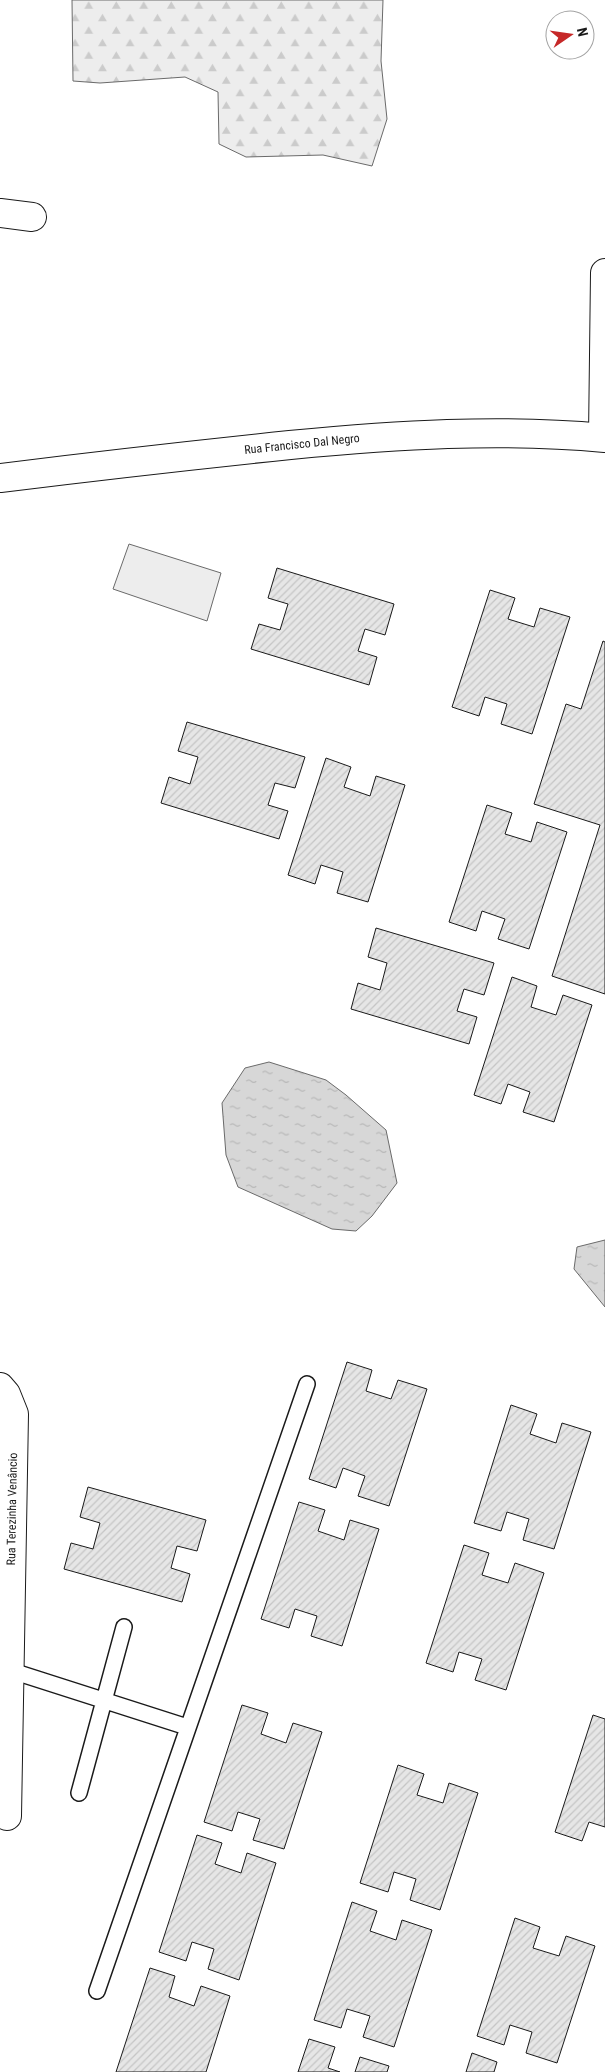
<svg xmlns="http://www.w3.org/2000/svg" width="605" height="2072" viewBox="0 0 605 2072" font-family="'Roboto Condensed',sans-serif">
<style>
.forest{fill:url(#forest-firs);stroke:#6a6a6a}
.built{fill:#ededed;stroke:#6a6a6a}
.water{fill:url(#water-ripples);stroke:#6a6a6a}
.building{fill:url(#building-hatch);stroke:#1a1a1a}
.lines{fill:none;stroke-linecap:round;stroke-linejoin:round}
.lane-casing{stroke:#1a1a1a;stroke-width:18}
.street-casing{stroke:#1a1a1a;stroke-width:30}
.secondary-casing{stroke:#1a1a1a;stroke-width:30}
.lane{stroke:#fff;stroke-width:15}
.street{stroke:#fff;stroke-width:28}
.secondary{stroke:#fff;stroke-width:28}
.labels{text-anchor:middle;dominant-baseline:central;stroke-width:4;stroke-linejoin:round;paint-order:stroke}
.street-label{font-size:12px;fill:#1a1a1a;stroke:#fff}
</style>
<defs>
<pattern id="forest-firs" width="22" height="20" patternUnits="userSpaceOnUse" patternTransform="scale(1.25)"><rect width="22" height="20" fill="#ededed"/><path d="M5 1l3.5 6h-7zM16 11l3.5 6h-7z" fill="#cbcbcb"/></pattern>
<pattern id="water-ripples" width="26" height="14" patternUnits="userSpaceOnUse" patternTransform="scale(1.25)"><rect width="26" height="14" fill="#d7d7d7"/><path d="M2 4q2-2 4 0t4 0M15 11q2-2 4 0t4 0" fill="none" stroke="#b8b8b8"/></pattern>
<pattern id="building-hatch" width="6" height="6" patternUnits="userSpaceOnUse" patternTransform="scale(1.25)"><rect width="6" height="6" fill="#e6e6e6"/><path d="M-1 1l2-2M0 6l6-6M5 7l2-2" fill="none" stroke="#c5c5c5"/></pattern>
</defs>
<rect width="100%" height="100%" fill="#fff"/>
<path class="forest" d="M72 0H383L381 61 387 119 372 166 323 155 246 157 219 144 218 92 185 77 100 83 73 81Z"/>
<path class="built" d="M129 544 221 573 207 621 113 589Z"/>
<path class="water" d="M269 1062 326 1080 346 1095 386 1130 397 1183 372 1216 356 1231 332 1229 238 1187 226 1155 222 1103 245 1068Z
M605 1240V1307L574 1269 577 1247Z"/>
<path class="building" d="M277 568 394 604 385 635 365 629 358 651 377 657 369 685 251 649 259 624 280 630 288 604 268 598Z
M490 590 515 598 508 619 534 627 540 608 570 617 532 734 501 724 507 704 485 697 479 716 452 707Z
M603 641 605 642V994L552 976 600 825 534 804 566 704 581 709Z
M187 722 305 757 295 788 275 783 268 805 288 811 279 839 161 803 169 777 190 784 198 757 178 751Z
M326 758 351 767 344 787 370 796 376 776 405 785 368 902 337 893 343 872 321 865 315 884 288 875Z
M487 805 512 813 505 834 531 842 537 822 567 832 529 949 498 939 505 919 482 911 476 931 449 922Z
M376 928 494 963 484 995 464 989 457 1011 477 1017 469 1044 351 1009 358 983 380 990 387 963 368 957Z
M512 977 537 986 531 1007 556 1015 563 995 592 1005 554 1122 523 1112 530 1092 508 1084 501 1104 474 1095Z
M347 1362 372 1370 366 1391 391 1399 398 1380 427 1389 389 1506 358 1496 365 1476 343 1468 336 1488 309 1479Z
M511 1405 537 1414 530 1434 556 1443 562 1423 591 1432 554 1549 523 1540 529 1519 507 1512 501 1531 474 1523Z
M88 1487 206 1520 197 1551 177 1546 171 1568 190 1574 182 1602 64 1569 71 1543 93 1549 100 1523 80 1517Z
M299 1502 325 1510 318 1531 344 1540 350 1520 379 1529 342 1646 311 1636 317 1616 295 1609 289 1628 261 1619Z
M464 1545 489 1553 482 1575 508 1583 515 1563 544 1573 506 1690 475 1680 482 1659 459 1652 453 1672 426 1663Z
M242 1705 268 1713 261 1734 286 1743 293 1723 322 1732 284 1849 253 1840 260 1819 238 1812 232 1831 204 1822Z
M593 1715 605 1719V1827L589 1822 582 1841 555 1832Z
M398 1765 424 1774 417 1795 443 1803 449 1783 478 1793 440 1910 410 1900 416 1879 394 1872 388 1892 360 1883Z
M197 1835 222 1843 215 1864 241 1873 247 1853 276 1863 239 1980 208 1969 214 1949 192 1942 186 1961 159 1952Z
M352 1902 377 1911 370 1931 396 1940 402 1920 432 1930 394 2047 363 2037 370 2016 347 2009 341 2028 314 2020Z
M515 1918 540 1927 533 1948 559 1956 566 1936 595 1946 557 2063 526 2053 532 2032 510 2025 504 2045 477 2036Z
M150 1968 175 1976 169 1997 194 2006 201 1986 230 1996 206 2072H116Z
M309 2039 335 2047 328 2068 340 2072H298Z
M472 2053 497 2062 494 2072H466Z
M360 2057 389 2066 387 2072H355Z"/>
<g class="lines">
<g class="lane-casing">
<path id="lane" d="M9 1670 187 1727
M79 1793 124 1627
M97 1991 307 1384"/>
</g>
<g class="street-casing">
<path id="street" d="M0 213 32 217
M603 437 605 273
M0 1387 6 1394 14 1414 7 1816"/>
</g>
<g class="secondary-casing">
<path id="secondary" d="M0 478C97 466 194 455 290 445 395 435 500 428 605 438"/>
</g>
<use href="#lane" class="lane"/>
<use href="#street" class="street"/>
<use href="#secondary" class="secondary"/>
</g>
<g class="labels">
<g class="street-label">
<text transform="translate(302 444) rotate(-6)">Rua Francisco Dal Negro</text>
<text transform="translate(12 1509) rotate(-89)">Rua Terezinha Venâncio</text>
</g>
</g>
<g transform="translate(570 35) rotate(77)"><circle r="24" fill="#ffffff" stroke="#a3a3a3"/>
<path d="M0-4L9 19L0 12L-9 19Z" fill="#c62828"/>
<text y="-8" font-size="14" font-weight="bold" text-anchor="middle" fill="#1a1a1a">N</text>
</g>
</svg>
